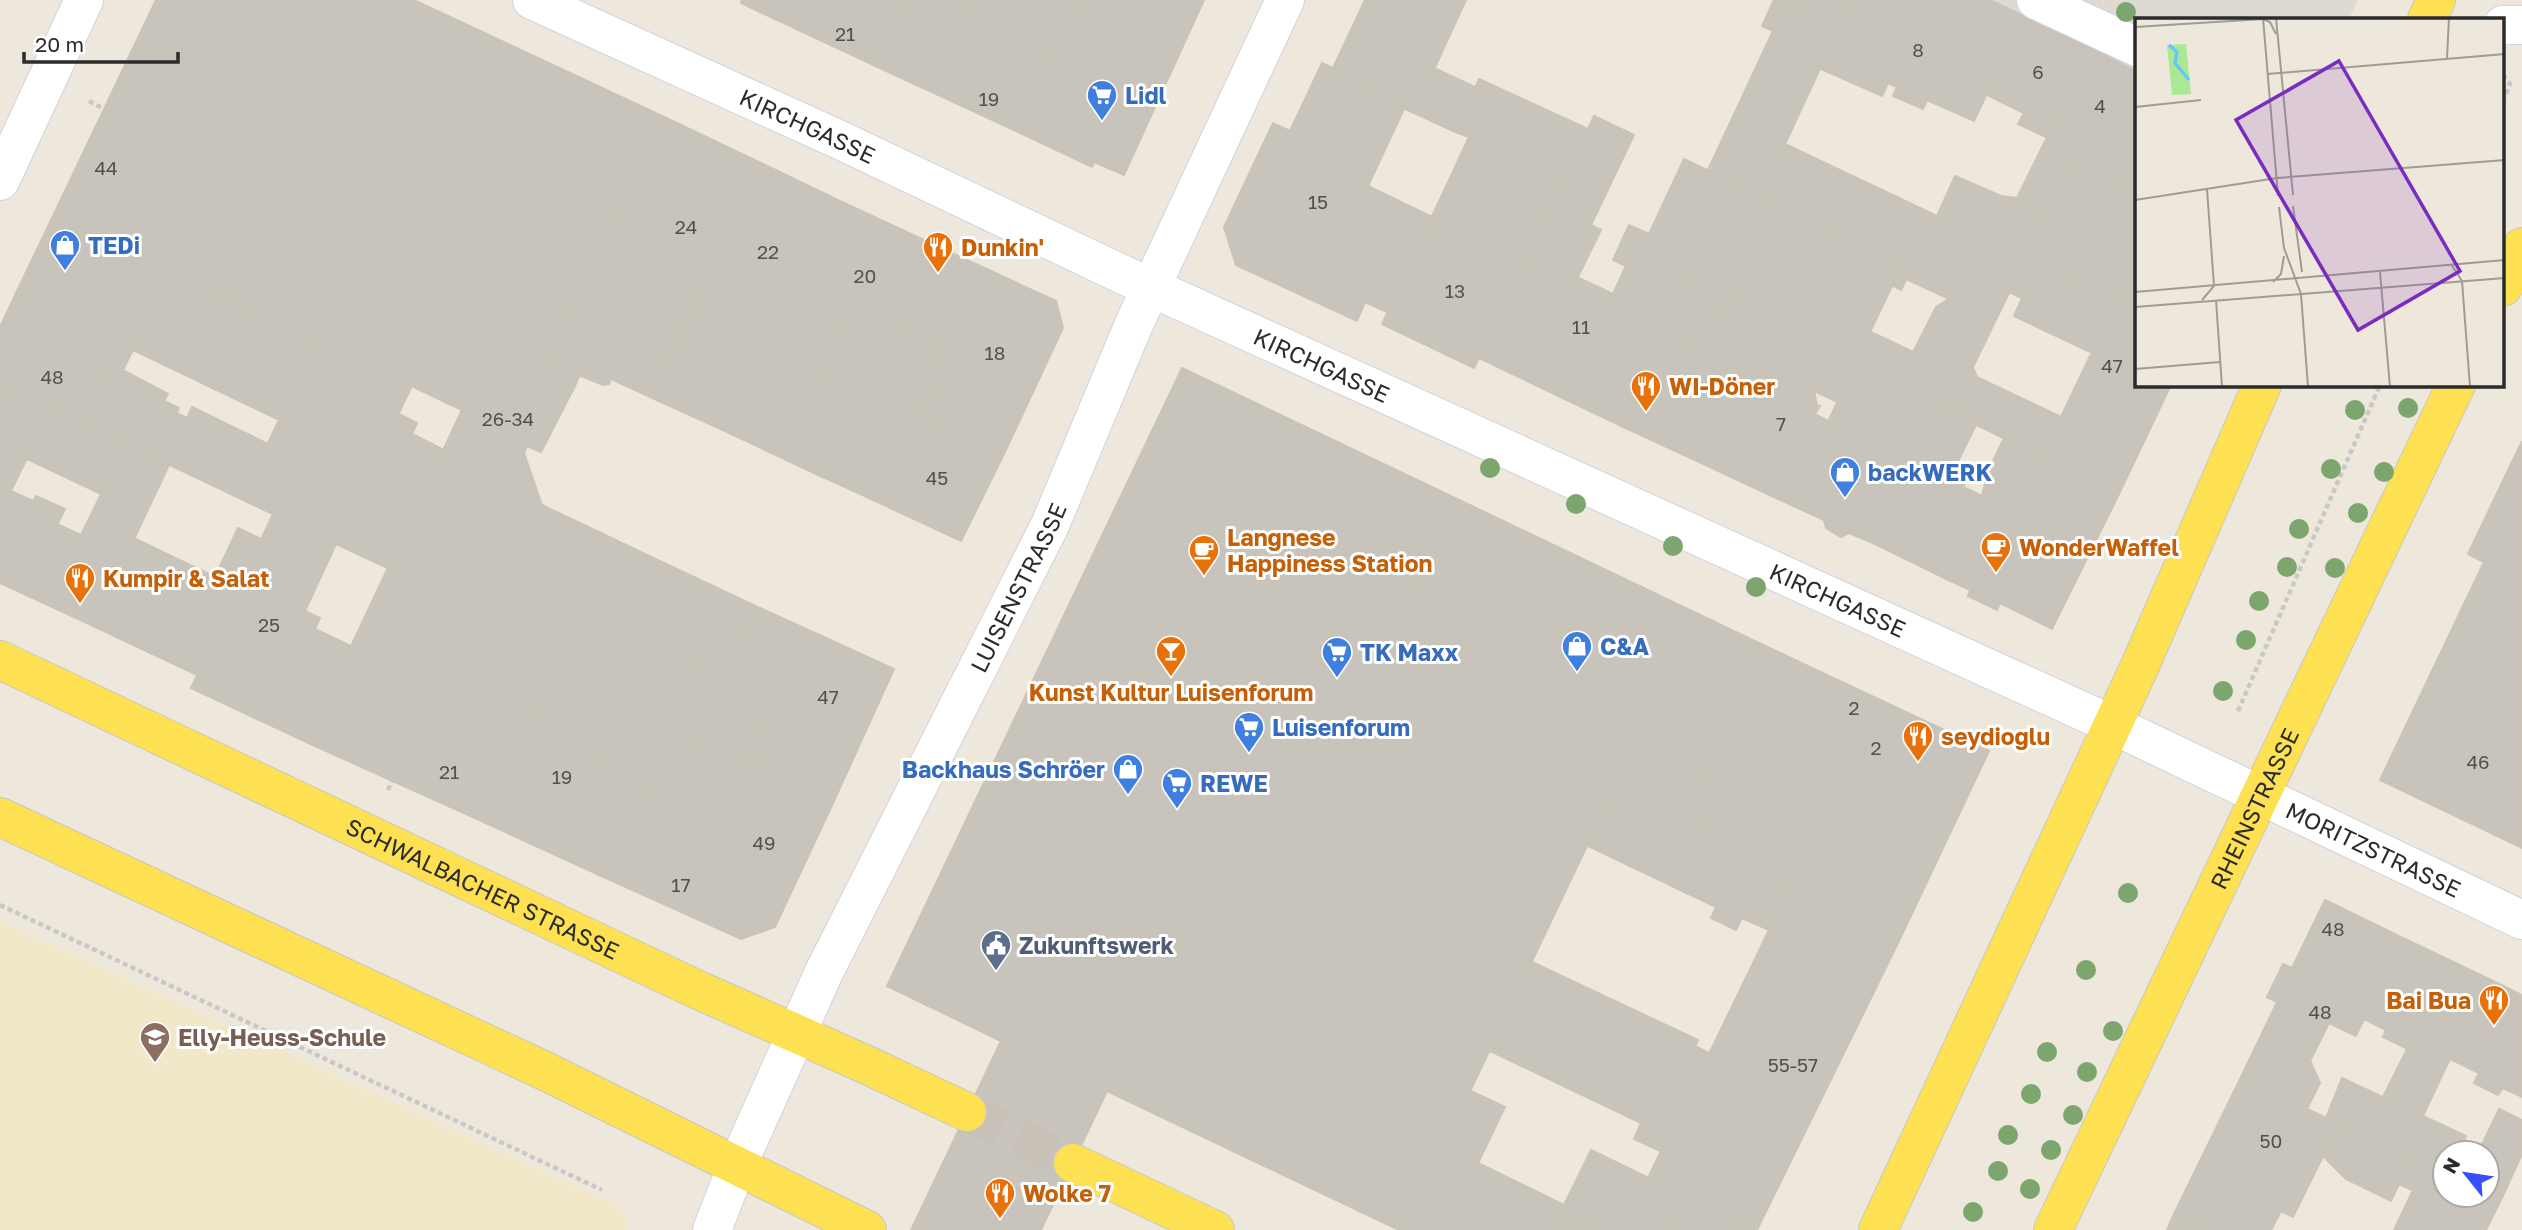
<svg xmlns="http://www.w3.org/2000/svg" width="2522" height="1230" viewBox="0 0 2522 1230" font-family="'Golos Text',sans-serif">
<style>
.education{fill:#f1e7c9}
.plaza{fill:#dedad3}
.building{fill:#c9c4bb;stroke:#c9c4b5;stroke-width:2}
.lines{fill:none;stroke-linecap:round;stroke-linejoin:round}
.major-tunnel{stroke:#c7c1b8;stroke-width:38;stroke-dasharray:38 19;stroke-linecap:butt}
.minor-casing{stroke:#d1d3e5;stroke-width:40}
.major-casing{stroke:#c8c8c8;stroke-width:40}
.path{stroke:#c8c8c8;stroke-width:4.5;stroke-dasharray:5 3.5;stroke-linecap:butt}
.minor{stroke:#fff;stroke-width:38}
.major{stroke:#fde152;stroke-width:38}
.tree{fill:#7da56e}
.labels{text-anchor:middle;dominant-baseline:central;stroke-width:6;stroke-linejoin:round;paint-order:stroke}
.number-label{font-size:19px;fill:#52514f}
.shop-label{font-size:23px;font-weight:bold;fill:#366cbe;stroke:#fff;text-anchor:start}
.street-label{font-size:23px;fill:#2b2b2b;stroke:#fff}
.food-label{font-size:23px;font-weight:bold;fill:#c56008;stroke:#fff;text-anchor:start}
.service-label{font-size:23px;font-weight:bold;fill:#4e5e75;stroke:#fff;text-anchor:start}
.education-label{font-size:23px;font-weight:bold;fill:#785e54;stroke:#fff;text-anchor:start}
.inset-river{fill:none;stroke:#65c7f9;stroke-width:3.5}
.inset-road{fill:none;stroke:#a09c95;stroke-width:2}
.view{fill:#7b2cbf;fill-opacity:0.15;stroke:#7b2cbf;stroke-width:3.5}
.inset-edge{fill:none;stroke:#2b2b2b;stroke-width:3.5}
</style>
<rect width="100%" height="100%" fill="#eee7db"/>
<path class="education" d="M0 921 621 1207 629 1227 627 1230H0Z"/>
<path class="plaza" d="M1990 0H2358L2349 19H2137V72Z"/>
<path class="building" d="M156 0H414L660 115 542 360 579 376 575 386 541 452 527 446 524 453 542 505 662 562 601 690 551 666 479 820 306 742 462 410 53 216Z
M742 0H901L871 64 741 3Z
M901 0H969L975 3 970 13 1054 52 1018 132 871 64Z
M969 0H1078L1054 52 970 13 975 3Z
M1078 0H1204L1124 175 1094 162 1092 167 1018 132Z
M1365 0H1466L1414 113 1361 90 1364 83 1333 68Z
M1774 0H1852L1838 30Z
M1774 0 1838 30 1761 196 1708 170 1773 31 1762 26Z
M1852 0H1990L2024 16 1974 121 1927 100 1923 109 1893 96 1897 87 1888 83 1882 96 1821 69Z
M2024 16 2091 48 2048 138 2018 124 2024 113 1985 94Z
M2091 48 2137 72V149L2118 188 2071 165 2048 213 2017 198Z
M1322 63 1364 83 1361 90 1404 109 1368 186 1432 217 1387 312 1365 302 1357 321 1236 265 1224 227 1273 123 1290 131Z
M1434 68 1475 87 1455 132 1414 113Z
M1479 79 1588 129 1563 181 1469 137 1455 132Z
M660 115 761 163 669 357 623 335 669 239 613 212Z
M1594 116 1634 135 1591 225 1601 230 1571 291 1523 268Z
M1469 137 1563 181 1549 212 1485 182 1471 212 1535 242 1523 268 1500 257 1505 246 1471 230 1465 242 1428 225Z
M1785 144 1937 216 1901 290 1892 285 1902 265 1761 196Z
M1684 159 1736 184 1688 284 1630 257 1626 266 1613 260 1629 225 1649 234Z
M2132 160 2137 163V216L2111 203Z
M761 163 840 201 783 319 744 301 721 348 683 330Z
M2071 165 2118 188 2111 203 2104 200 2069 275 2027 256Z
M1955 176 2001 196 2017 198 1997 241 1979 237 1937 216Z
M1485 182 1549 212 1535 242 1471 212Z
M1736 184 1777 204 1723 316 1710 309 1721 287 1693 273Z
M2017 198 2048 213 2027 256 1997 241Z
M2104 200 2137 216V276L2124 270 2112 296 2069 275Z
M840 201 939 247 865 401 823 381 848 330 791 302Z
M1777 204 1826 228 1810 262 1761 238Z
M613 212 669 239 623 335 567 308Z
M53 216 213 291 193 335 141 311 127 317 139 322 142 330 133 350 15 295Z
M1937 216 1979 237 1949 299 1906 279Z
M1428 225 1465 242 1471 230 1505 246 1500 257 1523 268 1474 368 1382 324Z
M1826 228 1902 265 1837 402 1800 384 1786 393 1781 386 1795 357 1773 346 1813 263 1810 262Z
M1979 237 1997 241 2027 256 1973 367 1977 377 1958 416 1896 386 1936 307 1949 299Z
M1761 238 1813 263 1755 382 1726 367 1748 323 1742 321 1750 306 1732 297Z
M939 247 1056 301 1063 328 1004 454 923 414 946 369 933 363 944 341 904 321Z
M2027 256 2137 308V385H2171L2119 494 1958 416 1977 377 2061 417 2100 335 2009 292Z
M1630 257 1688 284 1621 426 1479 358 1523 268 1571 291 1577 277 1613 294Z
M2124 270 2137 276V308L2112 296Z
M1693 273 1721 287 1697 338 1689 334 1684 347 1755 382 1714 469 1621 426Z
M213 291 317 341 279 420 133 350 142 330 139 322 127 317 141 311 193 335Z
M15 295 133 350 123 370 114 373 102 368 105 380 150 403 154 396 179 408 155 458 0 385V327Z
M1732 297 1750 306 1742 321 1748 323 1726 367 1684 347 1689 334 1697 338 1710 309 1723 316Z
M2022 298 2100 335 2092 353 2014 316Z
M744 301 783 319 729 433 650 397 683 330 721 348Z
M791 302 848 330 823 381 814 377 808 390 779 377 767 403 748 394Z
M567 308 669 357 650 397 611 379 609 384 603 385 542 360Z
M904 321 944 341 933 363 946 369 933 395 880 368Z
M1871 332 1913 352 1896 386 1854 366Z
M317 341 412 386 336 544 241 499Z
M1773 346 1795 357 1781 386 1786 393 1800 384 1814 391 1817 405 1820 406 1815 414 1828 421 1789 504 1714 469Z
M1854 366 1916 396 1888 456 1826 426Z
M102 368 114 373 123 370 168 394 164 401 154 396 150 403 105 380Z
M880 368 933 395 923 414 913 410 871 499 816 474 853 395 865 401Z
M1182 368 1453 497 1411 585 1443 600 1394 703 1607 804 1404 1230H1399L1107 1091 1041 1230H911L1001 1041 887 986Z
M779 377 808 390 814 377 853 395 816 474 729 433 748 394 767 403Z
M0 385 51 409 11 491 33 501 36 496 65 509 24 594 0 583Z
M1916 396 1941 408 1875 544 1849 533 1841 537 1826 528 1824 520 1789 504 1826 426 1888 456Z
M192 407 268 444 241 499 155 458 177 413 187 418Z
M1941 408 1976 425 1957 463 1972 471 1963 487 1982 496 1942 577 1875 544Z
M51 409 125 445 101 494 27 459Z
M913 410 1004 454 961 541 871 499Z
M399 414 417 423 412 434 444 450 387 568 336 544Z
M2004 438 2046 459 2031 487 2033 492 2024 511 2016 512 1982 496 1989 469Z
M2522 441V848L2380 780 2484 562 2468 554Z
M125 445 169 465 93 626 24 594 57 524 81 535Z
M2046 459 2119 494 2052 629 2000 603 1997 610 1968 596 1970 590 1942 577 1982 496 2016 512 2024 511 2033 492 2031 487Z
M1453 497 1759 643 1687 795 1715 808 1704 831 1676 819 1669 833 1394 703 1443 600 1411 585Z
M273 514 336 544 305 611 320 618 315 629 351 646 306 742 191 688Z
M238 528 261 539 197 675 93 626 134 538 215 577Z
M662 562 760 608 746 637 718 625 711 630 676 614 645 679 676 694 693 659 724 673 712 699 762 723 758 731 766 735 753 763 601 690Z
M760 608 815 633 801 663 792 659 762 723 712 699 724 673 693 659 676 694 645 679 676 614 711 630 718 625 746 637Z
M815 633 894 669 834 801 753 763 766 735 758 731 792 659 801 663Z
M1759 643 1989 751 1899 941 1790 889 1804 860 1767 842 1783 807 1700 768Z
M551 666 695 735 683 763 655 790 593 761 604 736 533 703Z
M533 703 604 736 593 761 655 790 625 818 599 875 479 820Z
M695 735 750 761 707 854 656 830 665 811 644 801 683 763Z
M750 761 834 801 775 927 741 939 599 875 625 818 644 801 665 811 656 830 707 854Z
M1700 768 1783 807 1767 842 1804 860 1790 889 1669 833 1676 819 1704 831 1715 808 1687 795Z
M1607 804 1790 889 1777 916 1768 912 1762 927 1742 918 1736 930 1711 918 1716 907 1588 846Z
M1790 889 1899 941 1757 1230H1755L1648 1178 1671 1130 1667 1128 1675 1114 1679 1116 1769 930 1762 927 1768 912 1777 916Z
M2325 900 2403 938 2356 1036 2329 1023 2310 1061 2320 1083 2307 1109 2241 1077 2277 1002 2267 997 2283 964 2292 968Z
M2403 938 2489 979 2450 1059 2428 1048 2424 1057 2383 1037 2386 1030 2364 1019Z
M1532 962 1698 1040 1695 1046 1709 1053 1679 1116 1675 1114 1667 1128 1671 1130 1662 1152 1634 1139 1641 1123 1490 1051Z
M2489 979 2522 995V1097L2503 1088 2498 1095 2474 1083 2479 1073 2450 1059Z
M2428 1048 2450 1059 2423 1116 2383 1097 2407 1049 2424 1057Z
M2241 1077 2339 1124 2293 1217 2281 1211 2271 1230H2203L2173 1216Z
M2342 1078 2423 1116 2404 1156 2326 1118Z
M1471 1091 1505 1107 1478 1163 1564 1205 1551 1230H1404Z
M2499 1109 2522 1120V1154L2501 1200 2487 1194V1153H2478Z
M2423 1116 2466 1136 2462 1146 2476 1153H2445V1175L2404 1156Z
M2339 1124 2411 1159 2391 1201 2346 1179 2322 1155Z
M1591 1150 1688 1197 1672 1230H1606L1562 1209Z
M2411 1159 2443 1174 2431 1199 2399 1184Z
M2443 1174 2445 1175V1195L2487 1194 2501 1200 2486 1230H2394L2413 1190 2431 1199Z
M1688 1197 1755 1230H1672Z
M1562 1209 1606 1230H1551Z
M2173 1216 2203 1230H2167Z"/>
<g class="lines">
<path class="major-tunnel" d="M967 1112 1073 1163"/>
<g class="minor-casing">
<g id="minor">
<path id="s1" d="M532 0 842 141 1113 270 2113 725 2522 920"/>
<path d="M2036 0 2137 47"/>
<path d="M2503 25H2522"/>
<path d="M0 181 84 0"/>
<path id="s2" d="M712 1230 737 1166 824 972 1050 525 1134 324 1285 0"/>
</g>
</g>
<g class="major-casing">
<g id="major">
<path d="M2427 19 2436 0"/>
<path d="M2503 287 2522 247"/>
<path id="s3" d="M0 660 696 989 867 1065 967 1112"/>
<path d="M0 817 547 1072 867 1230"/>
<path d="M1073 1163 1215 1230"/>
<path d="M1878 1230 2139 668 2262 385"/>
<path id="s4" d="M2053 1230 2456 385"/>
</g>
</g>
<path class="path" d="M2503 75 2510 84 2503 102
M89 101 104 109
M2238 711 2380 385
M388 790 392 781
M0 905 602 1190"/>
<use href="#minor" class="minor"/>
<use href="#major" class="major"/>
</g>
<g class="tree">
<circle cx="2126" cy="12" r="10"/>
<circle cx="2408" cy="408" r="10"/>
<circle cx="2355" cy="410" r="10"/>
<circle cx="1490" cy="468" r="10"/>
<circle cx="2331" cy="469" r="10"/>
<circle cx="2384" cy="472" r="10"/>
<circle cx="1576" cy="504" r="10"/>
<circle cx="2358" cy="513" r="10"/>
<circle cx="2299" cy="529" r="10"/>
<circle cx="1673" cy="546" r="10"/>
<circle cx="2287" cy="567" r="10"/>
<circle cx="2335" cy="568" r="10"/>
<circle cx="1756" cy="587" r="10"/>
<circle cx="2259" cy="601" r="10"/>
<circle cx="2246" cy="640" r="10"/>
<circle cx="2223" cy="691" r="10"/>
<circle cx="2128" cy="893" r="10"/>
<circle cx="2086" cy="970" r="10"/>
<circle cx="2113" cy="1031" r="10"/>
<circle cx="2047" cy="1052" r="10"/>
<circle cx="2087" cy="1072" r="10"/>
<circle cx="2031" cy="1094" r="10"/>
<circle cx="2073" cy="1115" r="10"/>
<circle cx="2008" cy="1135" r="10"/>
<circle cx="2051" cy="1150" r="10"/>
<circle cx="1998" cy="1171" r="10"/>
<circle cx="2030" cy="1189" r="10"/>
<circle cx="1973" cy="1212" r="10"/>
</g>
<defs>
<g id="supermarket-pin" transform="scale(1.575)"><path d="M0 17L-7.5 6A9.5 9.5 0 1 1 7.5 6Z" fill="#3f7fe0" stroke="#fff"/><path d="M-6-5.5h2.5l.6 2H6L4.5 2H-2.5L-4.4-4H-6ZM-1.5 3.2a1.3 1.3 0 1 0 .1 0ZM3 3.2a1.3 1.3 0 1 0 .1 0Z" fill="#fff"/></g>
<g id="shop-pin" transform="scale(1.575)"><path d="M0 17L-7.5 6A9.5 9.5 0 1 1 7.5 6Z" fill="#3f7fe0" stroke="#fff"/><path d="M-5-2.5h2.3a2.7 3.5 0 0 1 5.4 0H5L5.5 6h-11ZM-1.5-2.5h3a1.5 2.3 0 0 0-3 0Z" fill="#fff"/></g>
<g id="restaurant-pin" transform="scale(1.575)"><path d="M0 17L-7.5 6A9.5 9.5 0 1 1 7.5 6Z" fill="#e8710a" stroke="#fff"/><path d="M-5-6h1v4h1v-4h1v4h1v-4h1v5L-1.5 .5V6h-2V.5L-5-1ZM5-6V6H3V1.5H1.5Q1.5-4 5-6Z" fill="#fff"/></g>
<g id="cafe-pin" transform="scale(1.575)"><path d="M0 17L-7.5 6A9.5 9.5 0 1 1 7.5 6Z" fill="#e8710a" stroke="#fff"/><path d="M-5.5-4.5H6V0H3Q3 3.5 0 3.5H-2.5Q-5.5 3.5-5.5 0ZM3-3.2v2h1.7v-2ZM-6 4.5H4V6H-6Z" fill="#fff"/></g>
<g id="bar-pin" transform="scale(1.575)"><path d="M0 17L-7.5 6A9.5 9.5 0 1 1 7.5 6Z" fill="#e8710a" stroke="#fff"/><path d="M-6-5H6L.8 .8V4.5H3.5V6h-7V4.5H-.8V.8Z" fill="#fff"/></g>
<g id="civic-pin" transform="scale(1.575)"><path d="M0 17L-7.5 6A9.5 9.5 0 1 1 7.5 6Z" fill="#5c6f8a" stroke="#fff"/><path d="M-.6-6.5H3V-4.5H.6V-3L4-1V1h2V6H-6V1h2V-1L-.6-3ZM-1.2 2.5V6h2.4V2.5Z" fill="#fff"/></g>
<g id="school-pin" transform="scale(1.575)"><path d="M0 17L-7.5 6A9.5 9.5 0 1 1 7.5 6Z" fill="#8d6e63" stroke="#fff"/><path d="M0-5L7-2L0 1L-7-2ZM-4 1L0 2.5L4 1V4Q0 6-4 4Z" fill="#fff"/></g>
</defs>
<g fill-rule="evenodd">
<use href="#supermarket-pin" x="1102" y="95"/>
<use href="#shop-pin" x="65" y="245"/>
<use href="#restaurant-pin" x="938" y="247"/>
<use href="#restaurant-pin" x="1646" y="386"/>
<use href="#shop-pin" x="1845" y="472"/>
<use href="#cafe-pin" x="1996" y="547"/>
<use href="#cafe-pin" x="1204" y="550"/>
<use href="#restaurant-pin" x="80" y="578"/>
<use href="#shop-pin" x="1577" y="646"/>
<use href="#bar-pin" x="1171" y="651"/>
<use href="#supermarket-pin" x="1337" y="652"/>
<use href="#supermarket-pin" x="1249" y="727"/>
<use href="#restaurant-pin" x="1918" y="736"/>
<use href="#shop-pin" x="1128" y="769"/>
<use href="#supermarket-pin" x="1177" y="783"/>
<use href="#civic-pin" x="996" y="945"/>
<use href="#restaurant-pin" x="2494" y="1000"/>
<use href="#school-pin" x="155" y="1037"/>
<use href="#restaurant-pin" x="1000" y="1193"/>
</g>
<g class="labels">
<g class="number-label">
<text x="845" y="33">21</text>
<text x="1918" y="49">8</text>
<text x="2038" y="71">6</text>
<text x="989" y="98">19</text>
<text x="2100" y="105">4</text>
<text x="106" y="167">44</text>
<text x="1318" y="201">15</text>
<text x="686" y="226">24</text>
<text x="768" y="251">22</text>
<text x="865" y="275">20</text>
<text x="1455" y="290">13</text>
<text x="1581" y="326">11</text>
<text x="995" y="352">18</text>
<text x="2112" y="365">47</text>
<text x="52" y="376">48</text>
<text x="508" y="418">26-34</text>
<text x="1781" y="423">7</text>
<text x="937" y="477">45</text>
<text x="269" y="624">25</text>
<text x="828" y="696">47</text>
<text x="1854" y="707">2</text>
<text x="1876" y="747">2</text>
<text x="2478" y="761">46</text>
<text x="449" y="771">21</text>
<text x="562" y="776">19</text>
<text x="764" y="842">49</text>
<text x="681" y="884">17</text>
<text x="2333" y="928">48</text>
<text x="2320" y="1011">48</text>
<text x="1793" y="1064">55-57</text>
<text x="2271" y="1140">50</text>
</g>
<g class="shop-label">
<text x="1125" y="95">Lidl</text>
<text x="88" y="245">TEDi</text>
<text x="1868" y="472">backWERK</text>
<text x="1600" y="646">C&amp;A</text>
<text x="1360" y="652">TK Maxx</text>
<text x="1272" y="727">Luisenforum</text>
<text x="1105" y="769" text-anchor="end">Backhaus Schröer</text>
<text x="1200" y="783">REWE</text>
</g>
<g class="street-label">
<text stroke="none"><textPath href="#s1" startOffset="303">KIRCHGASSE</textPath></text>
<text stroke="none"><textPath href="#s1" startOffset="870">KIRCHGASSE</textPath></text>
<text stroke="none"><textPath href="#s2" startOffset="712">LUISENSTRASSE</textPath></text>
<text stroke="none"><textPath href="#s1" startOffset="1437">KIRCHGASSE</textPath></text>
<text stroke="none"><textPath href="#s4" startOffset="467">RHEINSTRASSE</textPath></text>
<text stroke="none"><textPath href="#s1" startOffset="2028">MORITZSTRASSE</textPath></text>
<text stroke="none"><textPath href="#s3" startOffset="534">SCHWALBACHER STRASSE</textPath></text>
</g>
<g class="food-label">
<text x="961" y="247">Dunkin'</text>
<text x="1669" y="386">WI-Döner</text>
<text x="1227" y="537">Langnese<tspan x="1227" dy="26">Happiness Station</tspan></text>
<text x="2019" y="547">WonderWaffel</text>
<text x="103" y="578">Kumpir &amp; Salat</text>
<text x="1171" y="692" text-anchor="middle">Kunst Kultur Luisenforum</text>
<text x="1941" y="736">seydioglu</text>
<text x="2471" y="1000" text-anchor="end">Bai Bua</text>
<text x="1023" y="1193">Wolke 7</text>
</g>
<g class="service-label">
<text x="1019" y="945">Zukunftswerk</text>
</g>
<g class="education-label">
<text x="178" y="1037">Elly-Heuss-Schule</text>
</g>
</g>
<g transform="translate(2135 18)">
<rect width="369" height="369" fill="#eee7db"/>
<path d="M51 26 56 76 37 77 32 27Z" fill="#aae993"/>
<path class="inset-river" d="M34 27 42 34 40 45 54 62"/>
<path class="inset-road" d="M128 0 143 178M141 0 158 177M0 9 128 1 135 4 141 16M312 40 314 0M133 56 370 36M0 89 66 82M0 182 142 160 370 142M158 188 167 254M144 189 149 230 166 276M316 246 327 263 335 369M245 254 255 369M138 264 146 256 149 238M0 274 370 242M166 276 173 369M67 282 79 268 72 171M81 282 87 369M0 289 370 260M0 351 85 344"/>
<path class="view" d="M204 43 325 253 223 312 101 102Z"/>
<rect width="369" height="369" class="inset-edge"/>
</g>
<g transform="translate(2466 1174) rotate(300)"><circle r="33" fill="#ffffff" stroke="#aaaaaa" stroke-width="2"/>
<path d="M0-5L12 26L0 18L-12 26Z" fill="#374eff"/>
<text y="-10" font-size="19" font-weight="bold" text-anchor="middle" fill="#2b2b2b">N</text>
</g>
<path d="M24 52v10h154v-10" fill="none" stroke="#2b2b2b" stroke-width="3.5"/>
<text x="35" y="52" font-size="21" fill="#2b2b2b" stroke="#ffffff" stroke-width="5" paint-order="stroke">20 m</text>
</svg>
